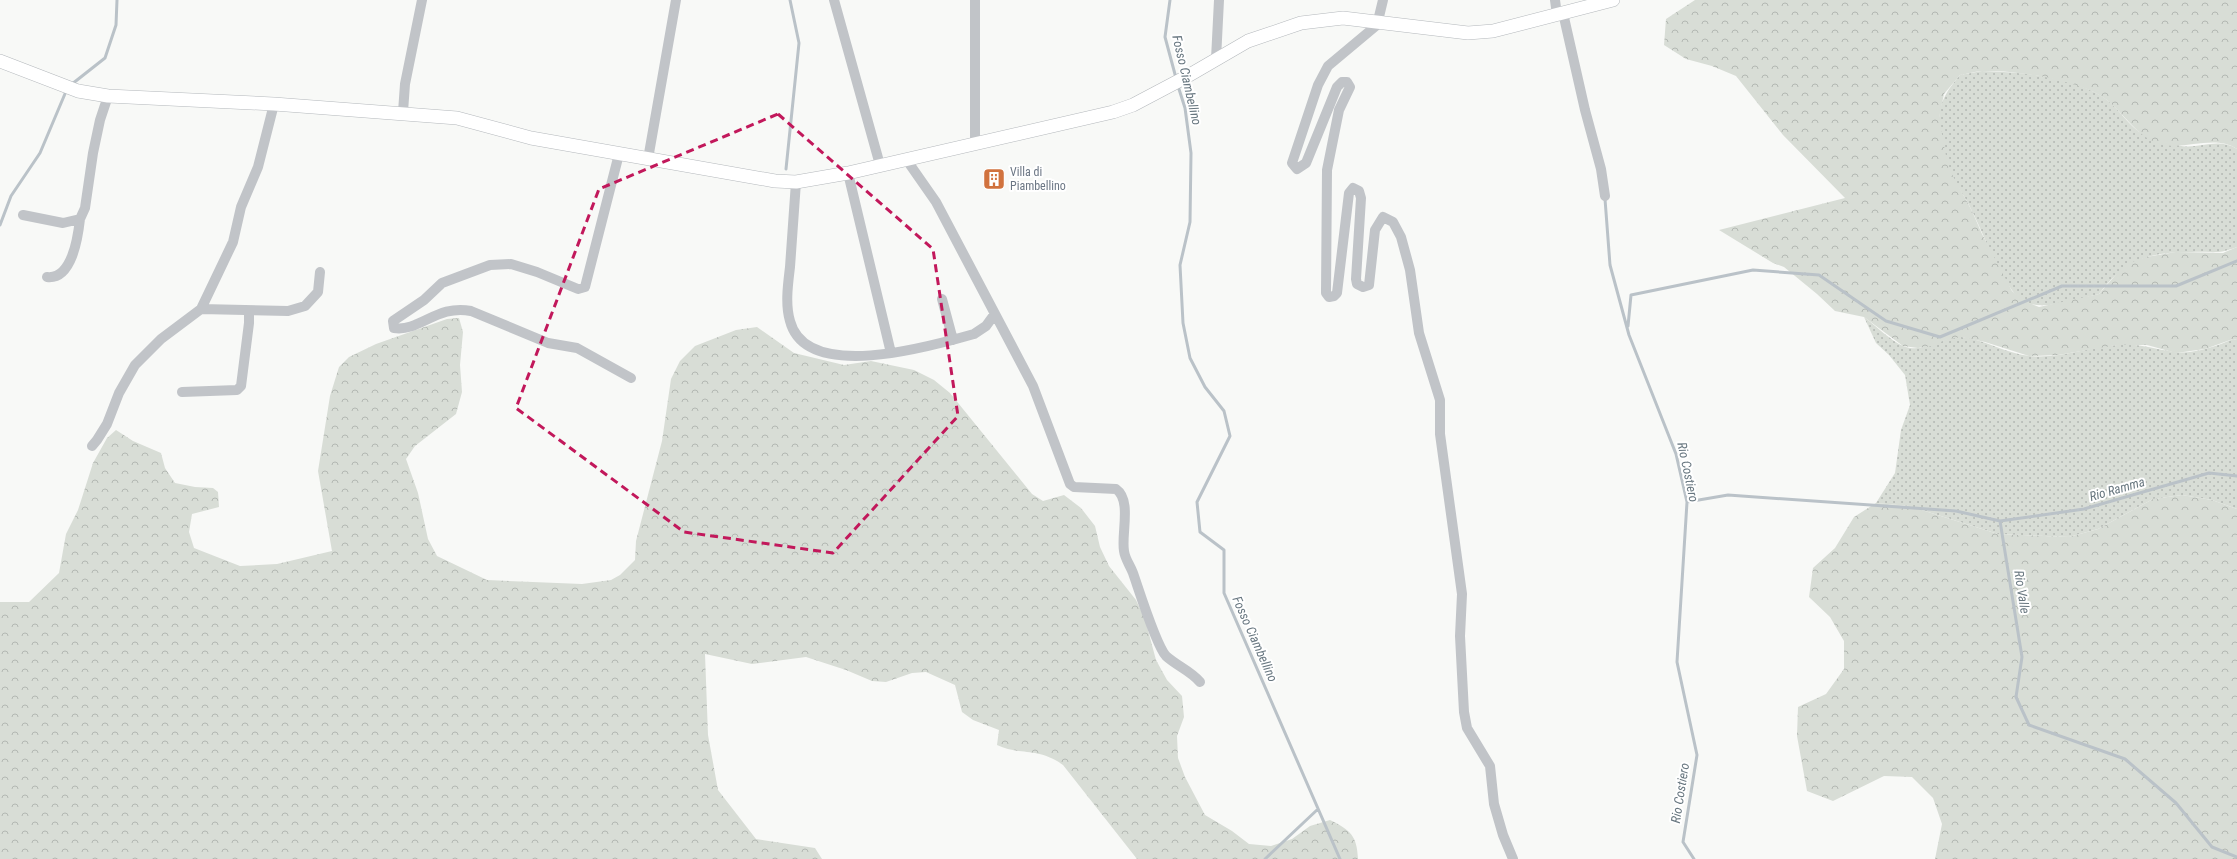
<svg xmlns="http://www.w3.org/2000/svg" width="2237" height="859" viewBox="0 0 2237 859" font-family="'Roboto Condensed',sans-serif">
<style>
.grass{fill:url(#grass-dots)}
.forest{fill:url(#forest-crowns)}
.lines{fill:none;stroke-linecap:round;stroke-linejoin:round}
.stream{stroke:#bac2c8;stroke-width:3}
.major-casing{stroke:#b4b8bc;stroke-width:14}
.minor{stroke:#c1c4c8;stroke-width:10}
.major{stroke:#fff;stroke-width:13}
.marked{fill:none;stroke:#c2185b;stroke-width:3;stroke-dasharray:8 5;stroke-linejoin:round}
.labels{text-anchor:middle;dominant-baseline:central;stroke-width:4;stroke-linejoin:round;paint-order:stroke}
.poi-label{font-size:12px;fill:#6b7684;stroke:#fff;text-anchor:start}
.water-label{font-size:13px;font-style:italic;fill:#67767f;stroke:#fff}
</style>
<defs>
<pattern id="grass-dots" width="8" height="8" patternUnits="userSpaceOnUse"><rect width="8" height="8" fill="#d8ddd6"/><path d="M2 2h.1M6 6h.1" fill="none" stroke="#b3b8b3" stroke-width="1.8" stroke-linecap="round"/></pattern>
<pattern id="forest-crowns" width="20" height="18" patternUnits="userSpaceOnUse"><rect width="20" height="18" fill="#d8ddd6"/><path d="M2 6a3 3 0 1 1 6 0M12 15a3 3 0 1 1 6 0" fill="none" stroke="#b3b8b3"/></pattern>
</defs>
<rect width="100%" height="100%" fill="#f8f9f7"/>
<path class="grass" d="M1982 71C2021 72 2069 76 2103 97 2117 106 2125 121 2138 131 2148 138 2166 141 2178 145 2196 151 2217 136 2237 149V247C2217 255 2212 251 2192 252 2150 252 2125 259 2099 294 2078 299 2044 311 2025 302 2004 292 1983 232 1972 211 1965 196 1955 184 1948 169 1942 155 1938 133 1939 118 1940 100 1949 88 1960 75Z
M1864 317C1876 326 1890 340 1903 346 1925 355 1942 335 1962 337 1986 340 2007 354 2030 356 2059 359 2088 347 2117 345 2138 343 2154 349 2174 352 2190 355 2218 346 2233 339L2237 340V509L2212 500 2182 495 2153 499 2098 529 2069 537 1998 534 1909 506 1876 503 1895 473 1901 430 1910 405 1905 375 1889 355 1876 343Z"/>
<path class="forest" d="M1695 0H2237V149C2214 134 2185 151 2160 144 2136 137 2123 111 2104 98 2078 80 2015 70 1984 71 1976 71 1967 74 1960 75L1944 94 1939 118 1948 167 1972 211 1982 234 2012 291 2024 301 2039 307 2099 294 2119 271 2132 262 2146 257 2176 252 2223 253 2237 247V340L2233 339 2205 349 2176 353 2147 345H2117L2058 355 2029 356 1985 342 1961 337 1945 340 1932 346 1918 348 1903 346 1864 317 1835 311 1817 294 1784 267 1773 263 1719 230 1845 198 1783 135 1736 76 1712 66 1686 59 1664 45 1666 19Z
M459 318 463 332 460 365 462 392 456 414 415 446 406 459 418 493 428 539 437 556 487 580 582 584 611 580 620 575 635 560 636 541 662 441 671 379 680 361 695 346 736 330 757 327 794 353 844 365 871 361 914 370 934 380 950 393 1032 494 1043 501 1064 495 1081 508 1095 526 1100 547 1109 566 1136 600 1145 619 1156 660 1167 680 1182 696 1184 717 1177 736 1178 758 1185 777 1205 815 1232 831 1249 844 1271 846 1292 839 1310 826 1330 820C1350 830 1357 835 1358 859H1137L1063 765C1038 747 1021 756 997 745L999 730 973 720 962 712 955 685 926 672 912 673 886 682 872 681 846 670 806 657 752 664 705 654 708 735 718 790 756 839 815 848 822 859H0V602H29L59 573 66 534 78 510 93 463 107 438 116 430 133 441 161 453 165 468 175 483 195 487 213 488 218 492 219 507 192 514 189 532 194 548 240 566 277 564 332 551 318 471 330 396 339 367 349 357 376 344 447 319Z
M2182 495 2212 500 2237 509V859H1935L1942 824 1933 798 1912 777 1884 776 1833 801 1807 791 1797 736 1798 707 1826 694 1844 669V641L1830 617 1809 597 1813 568 1835 548 1854 517 1876 503 1909 506 1998 534 2069 537 2098 529 2153 499Z"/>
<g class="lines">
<path class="stream" d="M1170 0 1165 37 1176 78
M72 84 105 58 116 25 117 0
M1178 86 1185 108 1191 153 1190 222 1180 265 1183 323 1190 358 1205 387 1224 411 1230 436 1197 502 1200 532 1224 550V593L1340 859
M786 169 799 43 790 0
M1605 199 1610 265 1629 335 1676 454 1687 502 1677 662 1697 755 1683 842 1694 859
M0 225 11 196 40 153 67 89
M1628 326 1631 295 1753 270 1819 275 1886 321 1940 337 2062 286H2176L2237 261
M1687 502 1728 495 1956 511 2000 521 2084 509 2209 473 2237 476
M2000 521 2022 657 2016 697 2029 725 2125 759 2176 803 2212 847 2237 857
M1265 859 1318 809"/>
<g class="major-casing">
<path id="major" d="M0 61 78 91 108 96 274 104 457 118 531 138 775 181 796 182 848 173 1113 112 1133 105 1186 77 1248 41 1301 23 1343 18 1468 33 1493 31 1613 0"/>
</g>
<path class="minor" d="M834 0 880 165
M1383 0 1377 25 1328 66 1318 85 1292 163 1297 169 1306 163 1337 87 1342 82H1347L1350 87 1339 110 1327 170 1326 293 1329 297 1334 296 1337 293 1349 193 1353 188 1359 191 1361 198 1356 279 1357 284 1363 287 1369 285 1375 230 1383 217 1393 222 1401 237 1410 270 1419 333 1440 400V434L1462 594 1460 636 1464 712 1467 728 1490 766 1494 804 1503 835 1513 859
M1555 0 1557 15
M1563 13 1585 110 1601 169 1605 196
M1216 59 1219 0
M403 112 405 84 422 0
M975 142V0
M619 154 585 287 578 289 537 272 511 264 490 265 442 283 424 300 393 321 394 328C420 332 437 304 471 311L548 343 577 348 631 378
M648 159 676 0
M906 159 936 202 1033 386 1070 484 1074 487 1116 489C1132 500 1121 534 1124 551 1125 559 1130 565 1133 573 1139 590 1156 645 1166 656 1177 666 1191 671 1200 682
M848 173 891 353
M796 182C794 210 792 238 790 267 788 284 785 304 790 321 806 383 932 346 974 334L986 326 994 315
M23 215 63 223 80 219 85 208 93 153 100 120 108 96
M47 277C72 280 78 237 80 219
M942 299 953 340
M201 309 288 311 305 306 318 292 320 272
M182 392 237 390 241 386 249 323V311
M92 446 97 440 107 424 119 393 135 365 161 339 201 309 233 242 241 207 258 167 274 104"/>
<use href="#major" class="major"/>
</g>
<path class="marked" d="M778 114 933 249 958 416 833 553 684 532 516 408 599 189Z"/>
<defs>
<g id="building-square" transform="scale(1.15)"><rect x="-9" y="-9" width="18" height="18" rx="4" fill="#d1723e" stroke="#fff"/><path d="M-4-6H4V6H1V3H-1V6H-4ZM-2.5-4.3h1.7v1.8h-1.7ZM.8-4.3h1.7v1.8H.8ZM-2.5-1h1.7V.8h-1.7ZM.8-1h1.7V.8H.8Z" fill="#fff"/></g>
</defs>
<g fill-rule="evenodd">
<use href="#building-square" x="994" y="179"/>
</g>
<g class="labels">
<g class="poi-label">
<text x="1010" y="172">Villa di<tspan x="1010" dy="14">Piambellino</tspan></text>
</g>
<g class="water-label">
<text transform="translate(1187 80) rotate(77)">Fosso Ciambellino</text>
<text transform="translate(1688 472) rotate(78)">Rio Costiero</text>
<text transform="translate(2117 489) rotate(-16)">Rio Ramma</text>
<text transform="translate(2022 592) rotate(81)">Rio Valle</text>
<text transform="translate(1255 639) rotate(66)">Fosso Ciambellino</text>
<text transform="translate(1680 793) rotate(-81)">Rio Costiero</text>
</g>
</g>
</svg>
